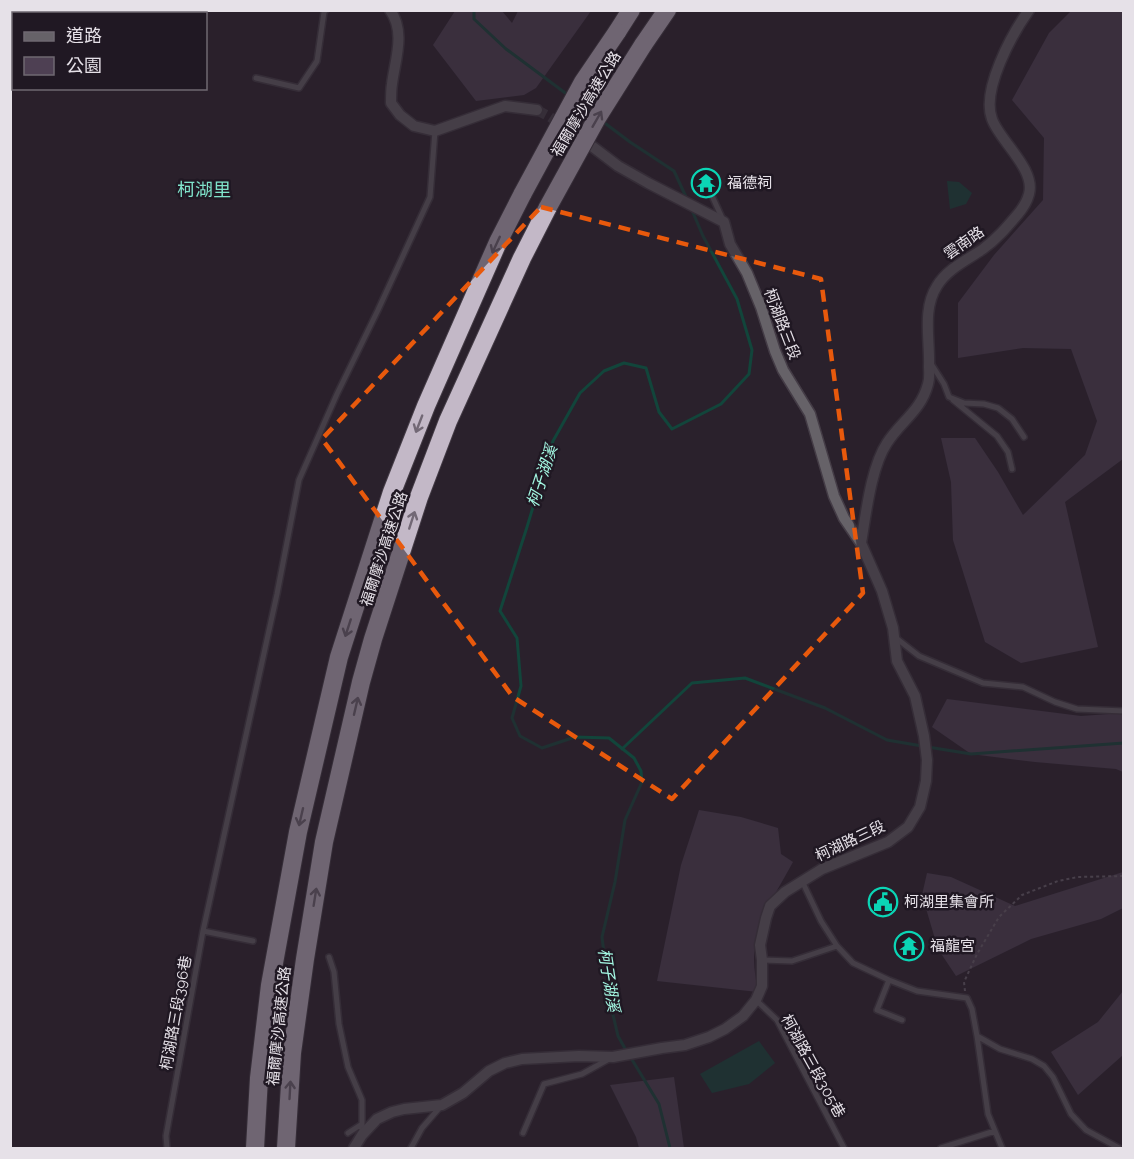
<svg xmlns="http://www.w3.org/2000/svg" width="1134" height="1159" viewBox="0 0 1134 1159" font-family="Raleway,'Noto Sans TC',sans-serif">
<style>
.green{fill:#4e4053}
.water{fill:#12453b}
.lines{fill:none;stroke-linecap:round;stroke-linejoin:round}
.stream{stroke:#12453b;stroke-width:3}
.street-tunnel{stroke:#463e48;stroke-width:10;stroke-dasharray:10 5;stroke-linecap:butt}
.lane-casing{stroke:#443c46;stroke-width:8}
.street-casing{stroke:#443c46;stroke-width:13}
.highway-casing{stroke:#443c46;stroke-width:20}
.path{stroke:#6d656f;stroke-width:2;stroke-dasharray:3 3;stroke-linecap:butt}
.lane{stroke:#666268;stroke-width:5}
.street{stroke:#666268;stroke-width:10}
.highway{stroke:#c3b8c7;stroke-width:18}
.highway-bridge-casing{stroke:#443c46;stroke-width:20;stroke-linecap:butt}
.highway-bridge{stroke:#c3b8c7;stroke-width:18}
.oneway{stroke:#726875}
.marked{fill:none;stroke:#e8590c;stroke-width:4.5;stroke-dasharray:12 8;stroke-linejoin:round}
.labels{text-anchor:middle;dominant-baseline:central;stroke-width:5;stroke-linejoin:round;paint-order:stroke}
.street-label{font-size:15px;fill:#e6e1e8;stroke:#201823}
.poi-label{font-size:15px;fill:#e6e1e8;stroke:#201823;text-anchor:start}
.water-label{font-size:16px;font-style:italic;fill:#a3f7e2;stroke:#201823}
.quarter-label{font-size:18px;fill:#7fe2ca;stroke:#201823}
</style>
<rect width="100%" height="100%" fill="#2a212c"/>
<path class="green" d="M455 11H502L512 23 518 11H591L536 88 524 95 476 101 433 45Z
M1071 11H1123V459L1065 502 1098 647 1021 663 985 642 953 540 951 482 941 438H975L998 472 1023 515 1085 455 1097 421 1071 349 1023 348 958 358V303L994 255 1043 200 1044 138 1012 100 1049 33Z
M947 699 1081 716 1123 713V772L1116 769 1035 762 971 754 932 727Z
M699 810 741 817 778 828 781 854 793 862C777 892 754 923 754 959 754 970 756 981 758 992L657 981 681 865Z
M1123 872V908L1101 919 1031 939 956 976 938 949 922 895 927 873 951 877 1015 906Z
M1123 991V1055L1078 1095 1051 1052 1098 1022Z
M674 1077 684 1148H639L636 1137 610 1085Z"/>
<path class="water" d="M947 181 959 182 972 193 966 204 950 209Z
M759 1041 775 1063 749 1084 712 1093 700 1074Z"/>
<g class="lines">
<path class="stream" d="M474 10V19L506 49 568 95
M578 103 591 113
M602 121 630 142 674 171 687 199
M928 747 971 754 1124 743
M622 749 692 683 745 678 825 708 887 740 922 746
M627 1052 618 1036 610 1002 602 937 615 882 625 820 642 782 641 771 634 758 609 738 575 737 542 748 520 736 512 718 521 686 517 638 500 611 527 527 553 441 580 393 604 371 624 363 646 368 659 412 672 429 721 404 749 374 752 350 737 299 703 236 691 208
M631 1058 659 1104 670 1148"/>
<path class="street-tunnel" d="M537 110 550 117 587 142"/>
<g class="lane-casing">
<path id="lane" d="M256 78 299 88 317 61 324 12 326 10
M713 198 723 220
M930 362 944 384 949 397 964 403 984 404 998 408 1012 419 1024 437
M953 400 997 436 1008 452 1012 469
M896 638 919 656 983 683 1023 687 1055 702 1077 709 1124 711
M802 881 821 921 837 946 853 963 889 980 917 991 967 998 972 1009 977 1036 1000 1049 1032 1059 1044 1066 1053 1077 1071 1114 1086 1130 1119 1148
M203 931 253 941
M329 957 334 972 339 1024 348 1067 362 1100V1133
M762 960 792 961 837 946
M889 980 877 1010 902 1020
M756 1000 777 1020 844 1148
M977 1036 988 1114 1002 1148
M348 1133 362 1124
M523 1133 544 1084 582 1074 609 1059
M167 1148 166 1136 203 931 277 594 299 480 337 394 378 310 430 197 435 131
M411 1148 422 1128 441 1106
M941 1148 995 1131"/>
</g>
<g class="street-casing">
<path id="street" d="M390 10C406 32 395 60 392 84 391 90 391 97 391 103L400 115 414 126 435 131 505 106 537 110
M861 543C866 514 871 467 887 443 901 421 921 411 928 384 930 378 929 372 929 366 930 340 922 309 937 286 947 269 967 260 983 249 997 239 1007 227 1018 214 1023 208 1027 202 1029 194 1036 169 999 140 992 119 981 90 1012 34 1029 10
M354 1148 362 1135 377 1119 392 1112 404 1109 442 1105 463 1093 489 1071 505 1063 522 1059 579 1056 613 1057 662 1048 685 1045 709 1037 725 1029 743 1016 756 1000 762 986V960L760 945 766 918 770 906 785 892 822 869 888 842 908 827 920 807 926 781 927 760 924 736 915 696 897 661 893 628 882 591 861 543 844 518 834 496 810 414 783 370 775 351 761 307 747 273 730 244 724 222 648 183 618 166 593 147"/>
</g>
<g class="highway-casing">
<path id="highway" d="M617 32 631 10
M643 45 667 10
M255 1148 259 1078 270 985 298 832 339 657 392 492 426 406 498 242 523 193
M286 1148 292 1053 305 959 324 842 361 682 373 639 419 497 448 421 522 258 548 207"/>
</g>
<path class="path" d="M965 991 964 982 977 954 999 917 1022 895 1058 881 1078 877 1124 876"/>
<use href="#lane" class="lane"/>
<use href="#street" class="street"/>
<use href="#highway" class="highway"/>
<g class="highway-bridge-casing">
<path id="highway-bridge" d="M523 193 583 82 617 32
M548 207 597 118 643 45"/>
</g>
<use href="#highway-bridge" class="highway-bridge"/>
</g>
<defs><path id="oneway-shaft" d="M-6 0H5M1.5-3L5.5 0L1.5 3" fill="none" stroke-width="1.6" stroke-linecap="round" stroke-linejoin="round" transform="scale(1.5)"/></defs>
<g class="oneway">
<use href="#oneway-shaft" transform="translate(597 119) rotate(-60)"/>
<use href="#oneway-shaft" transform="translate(496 245) rotate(115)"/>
<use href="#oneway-shaft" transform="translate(419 424) rotate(111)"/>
<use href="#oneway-shaft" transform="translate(412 520) rotate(-72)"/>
<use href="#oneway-shaft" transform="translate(348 628) rotate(108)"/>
<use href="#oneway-shaft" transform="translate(356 706) rotate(-77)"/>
<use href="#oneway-shaft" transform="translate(301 817) rotate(103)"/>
<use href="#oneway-shaft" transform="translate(315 897) rotate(-81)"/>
<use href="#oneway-shaft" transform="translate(290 1090) rotate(-87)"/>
</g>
<path d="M0 0H1134V1159H0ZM541 207 821 279 863 593 672 799 513 697 322 439Z" fill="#2a212c" fill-opacity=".55" fill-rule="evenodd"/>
<path class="marked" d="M541 207 821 279 863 593 672 799 513 697 322 439Z"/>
<defs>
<g id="temple-ring" transform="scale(1.5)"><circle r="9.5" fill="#201823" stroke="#0bd5b5" stroke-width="1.5"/><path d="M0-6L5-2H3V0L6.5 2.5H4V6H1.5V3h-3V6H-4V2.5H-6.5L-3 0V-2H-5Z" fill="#0bd5b5"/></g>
<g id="civic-ring" transform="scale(1.5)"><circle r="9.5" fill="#201823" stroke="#0bd5b5" stroke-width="1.5"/><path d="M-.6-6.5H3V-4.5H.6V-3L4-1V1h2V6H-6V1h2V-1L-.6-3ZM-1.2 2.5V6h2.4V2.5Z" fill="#0bd5b5"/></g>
</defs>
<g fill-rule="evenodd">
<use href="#temple-ring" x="706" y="183"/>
<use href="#civic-ring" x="883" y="902"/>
<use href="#temple-ring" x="909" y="946"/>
</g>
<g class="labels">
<g class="street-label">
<text transform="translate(586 104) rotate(-59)">福爾摩沙高速公路</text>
<text transform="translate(964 243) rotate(-35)">雲南路</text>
<text transform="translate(782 324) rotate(69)">柯湖路三段</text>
<text transform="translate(384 549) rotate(-72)">福爾摩沙高速公路</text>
<text transform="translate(850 841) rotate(-25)">柯湖路三段</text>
<text transform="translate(176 1013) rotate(-80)">柯湖路三段396巷</text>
<text transform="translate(279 1026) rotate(-84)">福爾摩沙高速公路</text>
<text transform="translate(813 1066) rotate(61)">柯湖路三段305巷</text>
</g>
<g class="poi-label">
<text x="727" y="183">福德祠</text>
<text x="904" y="902">柯湖里集會所</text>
<text x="930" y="946">福龍宮</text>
</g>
<g class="water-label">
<text transform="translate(542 476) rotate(-72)">柯子湖溪</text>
<text transform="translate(609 980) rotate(81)">柯子湖溪</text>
</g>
<g class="quarter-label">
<text x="204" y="189">柯湖里</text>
</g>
</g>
<rect width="1134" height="1159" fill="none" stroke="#e6e1e8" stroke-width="24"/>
<rect x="12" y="12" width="195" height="78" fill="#201823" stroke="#6f6872" stroke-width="1.5"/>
<rect x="24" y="32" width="30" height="9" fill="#666268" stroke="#6f6872" stroke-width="1.5"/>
<text x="66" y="42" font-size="18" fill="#e6e1e8">道路</text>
<rect x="24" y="57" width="30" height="18" fill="#4e4053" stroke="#6f6872" stroke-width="1.5"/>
<text x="66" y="72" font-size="18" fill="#e6e1e8">公園</text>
</svg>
